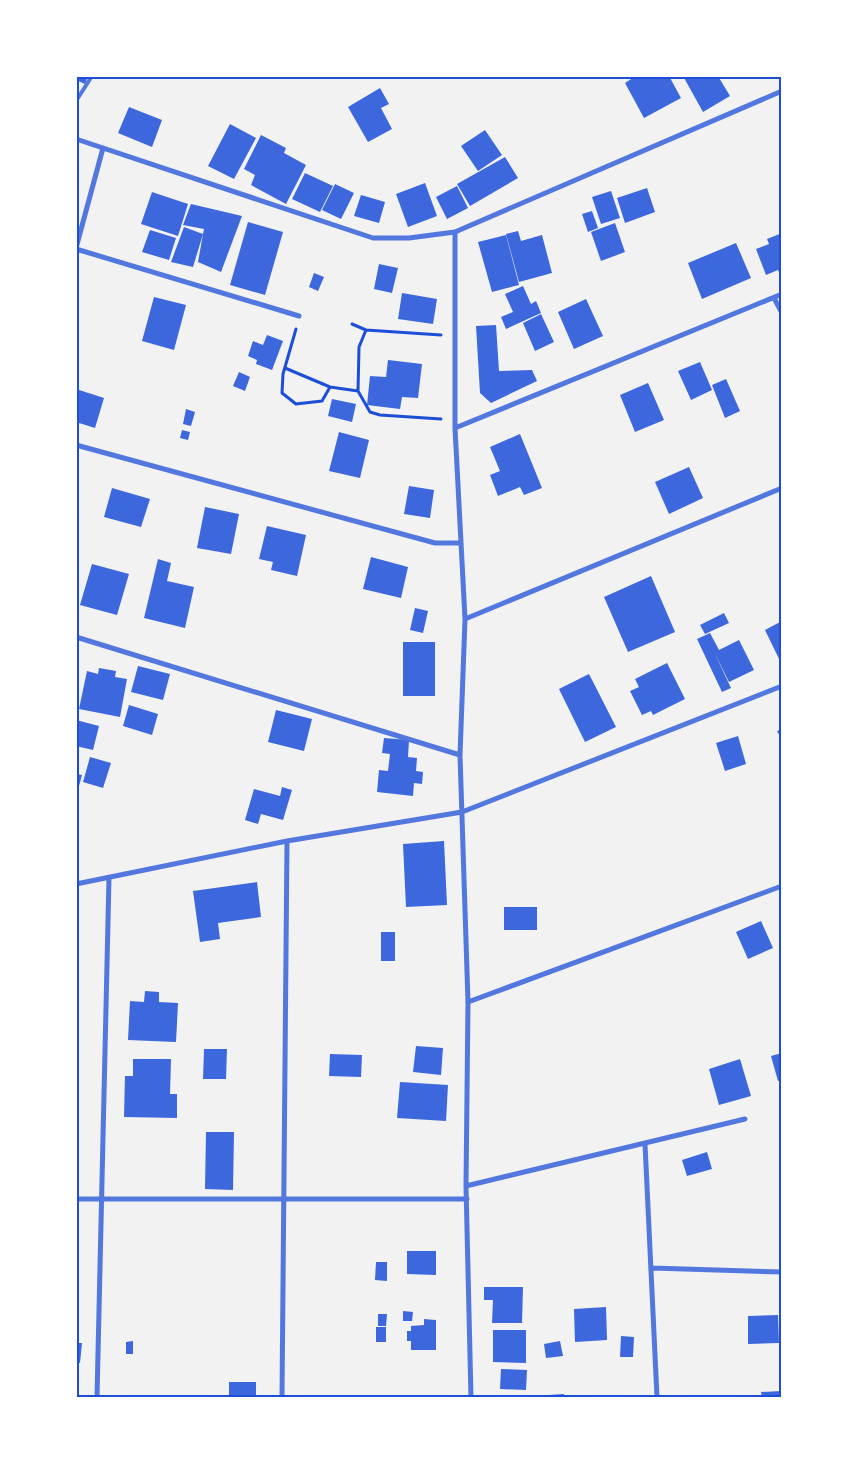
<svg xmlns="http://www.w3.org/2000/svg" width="858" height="1473" viewBox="0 0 858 1473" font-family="Mulish,sans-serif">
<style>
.building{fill:#3d67dc}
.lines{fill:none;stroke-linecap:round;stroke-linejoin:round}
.path{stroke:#1d4ed8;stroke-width:3}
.service{stroke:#5277de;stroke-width:4}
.minor{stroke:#5277de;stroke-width:5}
.neatline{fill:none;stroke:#1d4ed8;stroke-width:2}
</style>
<rect width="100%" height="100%" fill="#f2f2f2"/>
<path class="building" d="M76 76H88L85 84 76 80Z
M636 76H669L681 98 644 118 625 83Z
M683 76H718L730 96 703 112Z
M380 88 389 104 381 108 392 129 368 142 348 107Z
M129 107 162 120 152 147 118 133Z
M230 124 256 138 234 179 208 166Z
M485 130 502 155 478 171 461 146Z
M261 135 286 148 284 153 306 165 286 204 251 185 255 175 244 169Z
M505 157 518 178 470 206 457 184Z
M305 173 333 186 320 212 292 199Z
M425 183 437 216 408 227 396 194Z
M335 184 354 193 341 219 322 210Z
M457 186 468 208 447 219 436 197Z
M647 188 655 212 625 223 617 198Z
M611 191 620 218 601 224 592 197Z
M152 192 188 204 178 236 141 224Z
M361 195 385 202 379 223 354 216Z
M191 204 242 216 221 272 198 262 203 234 193 267 171 262 184 227 203 234 204 229 183 225Z
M592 211 598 228 588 232 582 214Z
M248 222 283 232 265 295 230 285Z
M615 223 625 252 601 261 591 232Z
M150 230 176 238 169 260 142 252Z
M518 231 521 241 542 235 552 273 519 282 506 234Z
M782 233V273L780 274 778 270 766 275 756 249 769 244 767 239Z
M506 235 519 285 492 292 478 242Z
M736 243 751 278 702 299 688 263Z
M379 264 398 268 392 293 374 289Z
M314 273 324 277 318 291 309 287Z
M523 286 531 304 536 301 541 313 506 329 501 317 513 312 505 294Z
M402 293 437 299 433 324 398 319Z
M154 297 186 305 174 350 142 341Z
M586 299 603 336 574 349 558 312Z
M541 314 554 342 535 351 523 323Z
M496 325 499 371 532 370 537 381 491 403 480 393 476 326Z
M267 335 283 341 272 370 256 364 257 360 248 356 253 341 263 345Z
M388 360 422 364 418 398 402 397 400 409 367 405 370 376 386 377Z
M700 362 712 390 691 400 678 371Z
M239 372 250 377 245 391 233 386Z
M726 379 740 411 725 418 712 385Z
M648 383 664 420 635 432 620 395Z
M76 389 104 398 95 428 76 422Z
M332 399 356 404 352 422 328 416Z
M186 409 195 412 191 426 183 424Z
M182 430 190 432 188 440 180 438Z
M339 432 369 440 360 478 329 471Z
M520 434 542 488 524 495 520 487 498 496 490 475 500 471 490 447Z
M689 467 703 498 669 514 655 482Z
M409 486 434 490 430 518 404 514Z
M112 488 150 499 141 527 104 517Z
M205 507 239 514 231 554 197 548Z
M267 526 306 535 297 576 271 570 273 562 259 559Z
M371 557 408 567 401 598 363 589Z
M158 559 171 563 167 581 194 587 185 628 144 618Z
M92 564 129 574 117 615 80 605Z
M651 576 675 632 628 652 604 597Z
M415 608 428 611 423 633 410 630Z
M724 613 729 623 705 634 700 625Z
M782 621V665L765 630Z
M710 633 719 650 739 640 754 670 729 682 714 652 731 688 722 692 697 639Z
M403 642H435V696H403Z
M667 663 685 699 653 715 651 711 642 715 630 691 639 687 635 679Z
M138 666 170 674 163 700 131 692Z
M99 668 116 671 115 677 127 679 120 717 79 709 87 671 98 674Z
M589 674 616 727 585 742 559 689Z
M129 705 158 714 152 735 123 726Z
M276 710 312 719 304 751 268 742Z
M76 720 99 726 93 750 76 746Z
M782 729V740L777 731Z
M738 736 746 764 725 771 716 743Z
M384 738 409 740 408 757 417 758 416 771 423 772 422 784 414 783 413 796 377 792 379 770 388 771 390 754 382 753Z
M90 757 111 763 103 788 83 782Z
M76 774 82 775 79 786H76Z
M282 787 292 790 283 820 261 814 258 824 245 820 254 789 280 796Z
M444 841 447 905 406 907 403 844Z
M257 882 261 917 218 923 220 939 200 942 193 891Z
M504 907H537V930H504Z
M761 921 773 948 748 959 736 932Z
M381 932H395V961H381Z
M145 991 159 992V1002L178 1003 176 1042 128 1040 130 1001 144 1002Z
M416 1046 443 1048 441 1075 413 1072Z
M204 1049H227L226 1079H203Z
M782 1053V1080L778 1081 771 1056Z
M330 1054 362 1055 361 1077 329 1076Z
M133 1059H171L170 1094H177V1118L124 1117 125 1076H133Z
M740 1059 751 1096 719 1105 709 1069Z
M400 1082 448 1085 446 1121 397 1118Z
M206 1132H234L233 1190 205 1189Z
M707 1152 712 1169 687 1176 682 1160Z
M407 1251H436V1275L407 1274Z
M376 1262H387V1281L375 1280Z
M484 1287H523L522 1323H492L493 1300H484Z
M606 1307 607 1340 575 1342 574 1309Z
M403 1311 413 1312 412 1321H403Z
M378 1314H387L386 1326H378Z
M778 1315 779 1343 748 1344V1316Z
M424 1319 436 1320V1350H411V1341H407V1331H411V1326L424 1325Z
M376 1327H386V1342H376Z
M493 1330H526V1363L493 1362Z
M621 1336 634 1337 633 1357H620Z
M133 1341V1354H126V1342Z
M560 1341 563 1356 546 1358 544 1344Z
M76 1343H82L80 1363 76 1362Z
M501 1369 527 1370 526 1390 500 1389Z
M229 1382H256V1397H229Z
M782 1391V1397H762L761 1392Z
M564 1394 565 1397H548V1395Z"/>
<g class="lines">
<path class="path" d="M352 324 366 330
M296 329 283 374 282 393 296 404 322 401 330 387 358 391
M441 335 366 330 359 347 358 391 370 412 380 415 441 419
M285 368 330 387"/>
<path class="service" d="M76 101 92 76"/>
<path class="minor" d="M76 139 373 238H409L455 232 782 91
M455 232V428L465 619 460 755 468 1002 466 1186 471 1397
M76 248 103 148
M76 249 299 316
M774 298 782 313
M455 428 782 294
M76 445 435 543H459
M465 619 782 488
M76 637 460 755
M76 884 287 841 462 812 782 686
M468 1002 782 886
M645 1144 657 1397
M466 1186 745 1119
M76 1199H467
M652 1268 782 1272
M97 1397 109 878
M282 1397 287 841"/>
</g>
<rect width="858" height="1473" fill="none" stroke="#ffffff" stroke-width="155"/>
<rect x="78" y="78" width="702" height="1318" class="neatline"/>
</svg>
